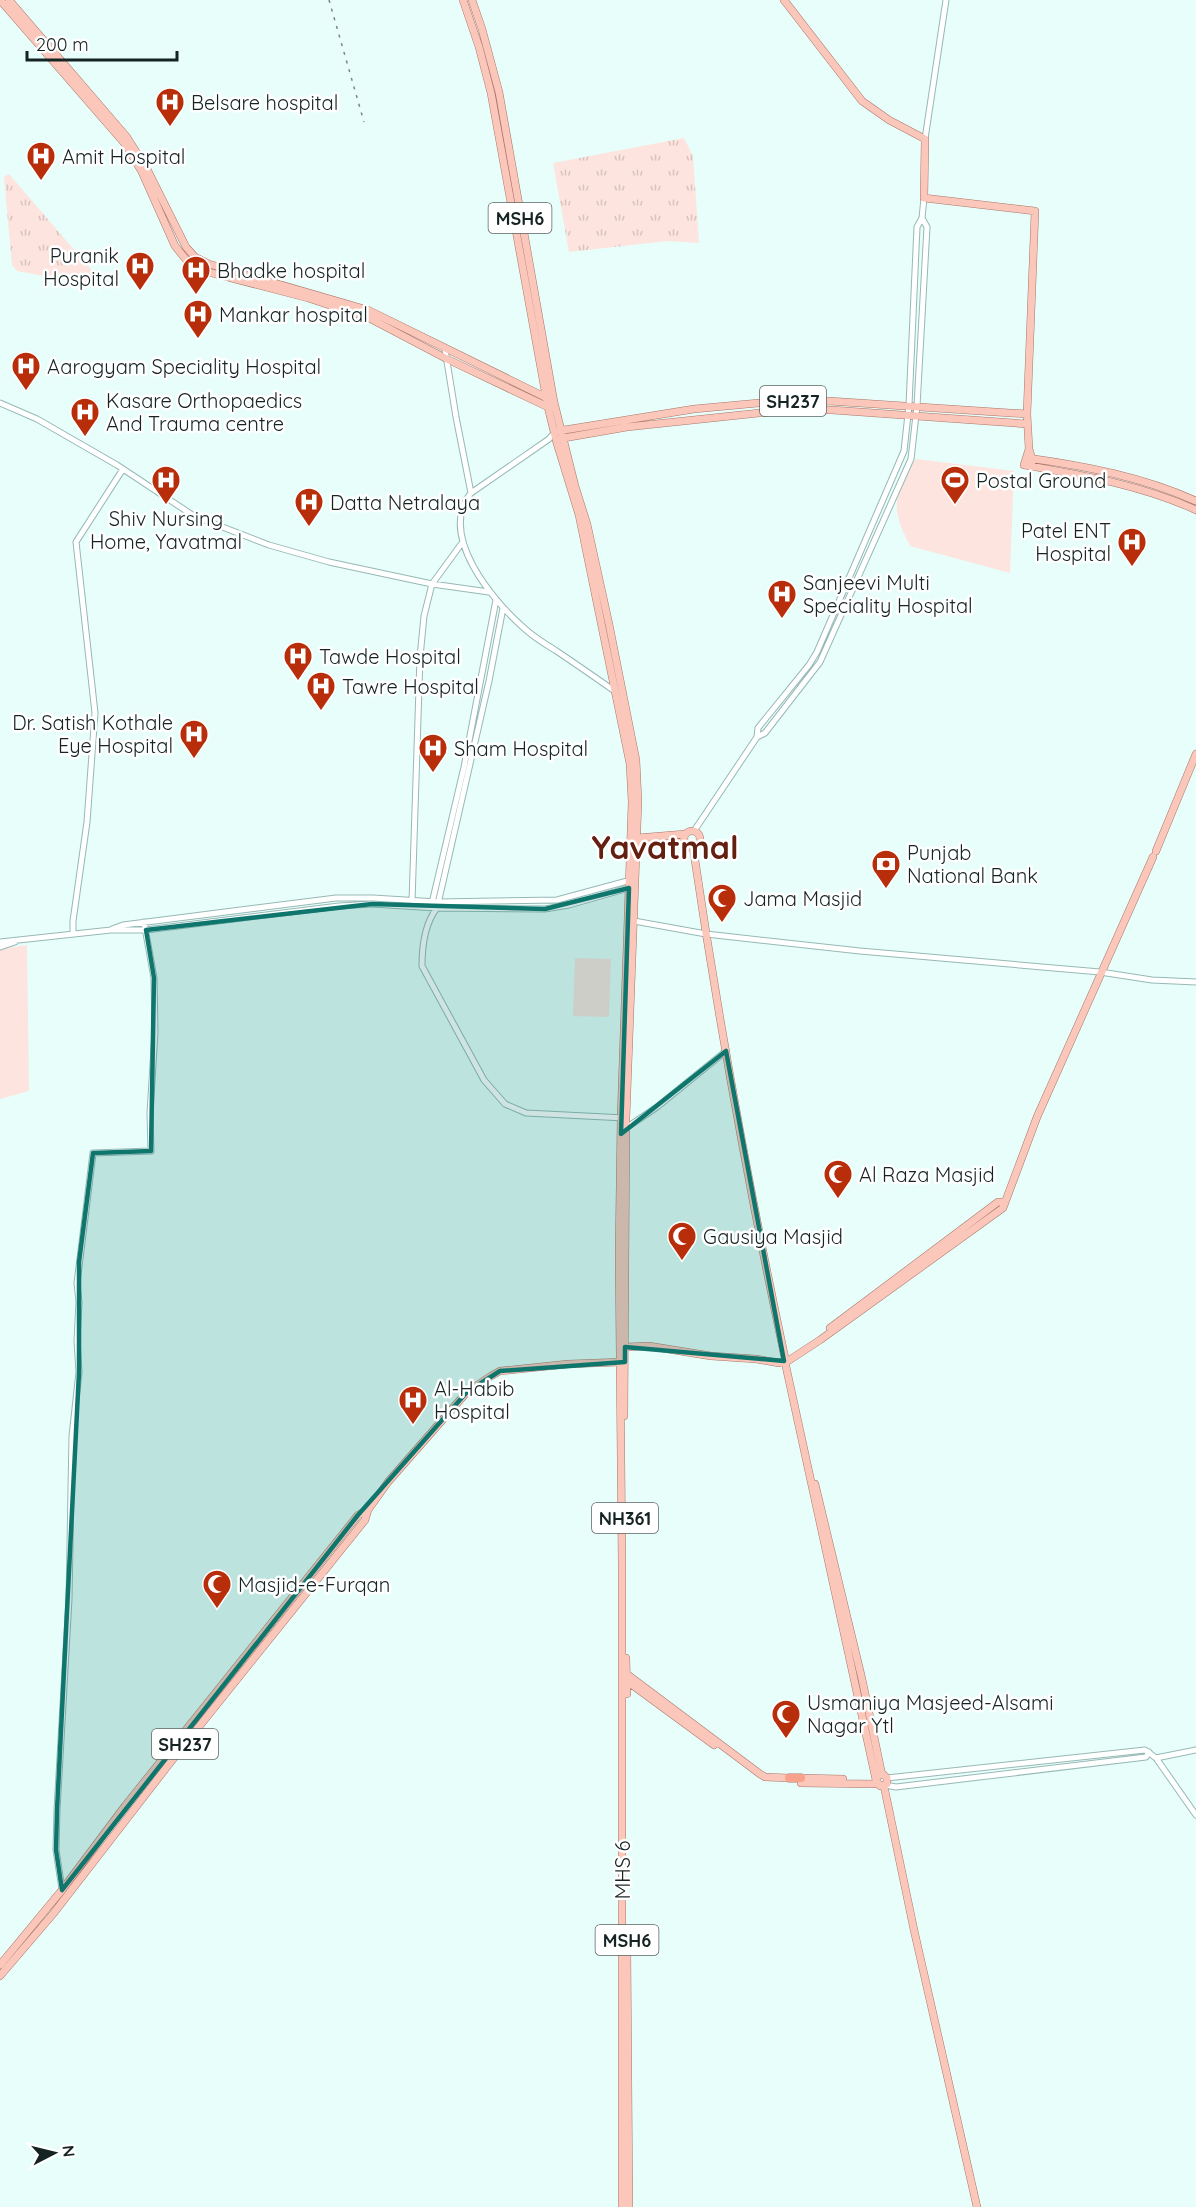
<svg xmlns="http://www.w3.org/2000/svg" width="1196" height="2207" viewBox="0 0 1196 2207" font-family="Quicksand,sans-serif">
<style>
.green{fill:#fde4de}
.park{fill:url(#park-tufts)}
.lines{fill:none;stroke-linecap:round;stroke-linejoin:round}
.minor-casing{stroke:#96b9b5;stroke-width:7}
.major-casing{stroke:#a97668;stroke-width:8}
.highway-casing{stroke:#a97668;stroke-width:9}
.minor{stroke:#fff;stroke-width:5}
.major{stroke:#fbc7bb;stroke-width:7}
.highway{stroke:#f8a28e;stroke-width:8}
.rail{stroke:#778886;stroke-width:1.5;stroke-dasharray:3 6;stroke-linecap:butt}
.marked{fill:#0f766e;fill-opacity:0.2;stroke:#0f766e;stroke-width:4.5;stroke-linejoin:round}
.labels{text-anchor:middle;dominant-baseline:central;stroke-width:5;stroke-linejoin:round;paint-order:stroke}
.shield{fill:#fff;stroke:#5b6564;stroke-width:1.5}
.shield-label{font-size:18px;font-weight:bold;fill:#152322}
.poi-label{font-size:20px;fill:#152322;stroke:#fff;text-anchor:start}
.street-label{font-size:20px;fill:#152322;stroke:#fff}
.town-label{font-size:32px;font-weight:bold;fill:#632011;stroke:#fff}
</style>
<defs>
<pattern id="park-tufts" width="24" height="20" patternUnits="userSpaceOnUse" patternTransform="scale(1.5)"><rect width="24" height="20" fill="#fde4de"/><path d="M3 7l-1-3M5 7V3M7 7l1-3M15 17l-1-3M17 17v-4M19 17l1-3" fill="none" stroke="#d8c3be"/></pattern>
</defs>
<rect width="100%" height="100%" fill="#e8fefb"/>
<path class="green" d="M916 459 1014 471 1010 573 910 546C906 537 901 529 899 520 892 499 902 474 916 459Z
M27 945 29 1091 0 1099V949Z
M575 958 611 959 609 1017 573 1016Z"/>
<path class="park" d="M684 138 693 156 699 243 668 241 569 252 553 163Z
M9 174 101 281 98 286 17 271 12 265 4 177Z"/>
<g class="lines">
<g class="minor-casing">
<path id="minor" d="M925 139 946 0
M445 349 456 417 471 493
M0 403 37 419 117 465 194 516 269 545 329 562 432 584 489 592
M554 433 549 439 471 493C437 535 493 601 525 629 534 637 545 644 555 650 576 664 596 678 616 692
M503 608 489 681 437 908C425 923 422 948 422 966L484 1080 505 1104 526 1113 625 1118
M757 737 758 728 809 665 817 652 904 451 909 405 917 227 922 218 924 198
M694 831 757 737 765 733 820 662 911 459 917 406 927 227 922 218
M412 902 420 657 424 616 432 584 462 543
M432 903 464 767 496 600
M634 921 706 934 860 951 1100 972 1152 980 1196 982
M112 929 123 925 336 898H373L438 902 557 900 631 880
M73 934V921L87 822 95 713 76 542 123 469
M0 942 111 930H146L339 906 372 904 437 908 545 909 569 905 632 887
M0 947 15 942
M623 1130 657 1107 726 1051
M1156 1758 1196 1750
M887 1778 1145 1750 1156 1758 1196 1815
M885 1785 896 1787 1146 1757 1149 1752
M62 1889 56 1850 57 1810 69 1599 72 1436 79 1372 77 1341 79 1302 77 1283 93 1153 151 1151 150 1113 155 1032 154 978 144 922"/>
</g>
<g class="major-casing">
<path id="major" d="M0 0 125 144 142 172 175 246 188 262 204 271 308 298 369 318 447 359 550 408
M9 0 126 136 147 169 186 247 195 257 209 264 368 310 549 399
M463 0 479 47 491 93 548 407 556 440 579 515 630 764 632 802 621 1118 619 1253 622 1564V2207
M472 0 482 29 499 92 554 402 575 486 587 524 609 624 636 760 638 801 626 1118 624 1416
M784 0 862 101 889 120 925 139 924 198 1035 211 1027 414 1029 449 1032 459 1031 467
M558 431 694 409 769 402 829 401 1027 414
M558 439 627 427 788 410H832L1027 424
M1029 449 1024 465C1082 475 1142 485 1196 510
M1028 458C1085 466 1143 477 1196 501
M684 839a8 8 0 1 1 16 0a8 8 0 1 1-16 0Z
M637 838 685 834
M636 845 685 842
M693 847C718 1018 749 1189 785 1358
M1156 851 1196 754
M830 1328 998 1202H1005
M625 1347 649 1346 711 1356 756 1359 779 1363 784 1361
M788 1361 820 1340 1003 1208 1037 1117 1153 857
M785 1362 876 1780 880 1786 887 1784V1778L884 1775H879L876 1778
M815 1484 862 1679 882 1775
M626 1658 627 1694
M624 1672 760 1774 765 1777 789 1778
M624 1679 714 1745
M801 1778 843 1779
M801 1783 877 1784
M884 1786 914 1930 977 2207
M627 1949 629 2207
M0 1965 62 1890 125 1806 358 1515 368 1510 388 1482 467 1392 491 1376 500 1371 568 1364 622 1362
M0 1976 53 1914 173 1759 365 1520 368 1510"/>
</g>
<g class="highway-casing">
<path id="highway" d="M789 1778H801"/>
</g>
<use href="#minor" class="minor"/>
<use href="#major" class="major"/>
<use href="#highway" class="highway"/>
<path class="rail" d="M329 0 364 122"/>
</g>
<path class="marked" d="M629 888 621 1134 726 1051 784 1361 625 1347V1362L500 1371 467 1392 358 1515 62 1890 56 1850 57 1810 79 1372V1262L93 1153 151 1151 154 978 146 930 372 904 545 909Z"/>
<defs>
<g id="hospital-pin" transform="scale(1.5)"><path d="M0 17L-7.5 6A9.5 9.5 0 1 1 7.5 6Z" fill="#b92e0a" stroke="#fff"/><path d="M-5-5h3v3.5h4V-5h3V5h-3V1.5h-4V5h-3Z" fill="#fff"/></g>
<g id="stadium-pin" transform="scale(1.5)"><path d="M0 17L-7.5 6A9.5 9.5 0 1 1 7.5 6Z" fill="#b92e0a" stroke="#fff"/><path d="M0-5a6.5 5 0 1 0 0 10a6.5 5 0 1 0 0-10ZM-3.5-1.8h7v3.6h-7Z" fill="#fff"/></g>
<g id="bank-pin" transform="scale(1.5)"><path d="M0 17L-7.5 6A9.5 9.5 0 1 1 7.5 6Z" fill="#b92e0a" stroke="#fff"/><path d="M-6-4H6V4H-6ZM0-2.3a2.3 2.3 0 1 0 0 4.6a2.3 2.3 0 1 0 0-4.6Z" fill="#fff"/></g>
<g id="mosque-pin" transform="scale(1.5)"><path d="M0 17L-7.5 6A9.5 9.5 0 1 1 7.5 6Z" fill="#b92e0a" stroke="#fff"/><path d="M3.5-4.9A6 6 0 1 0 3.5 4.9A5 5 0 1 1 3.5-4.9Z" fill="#fff"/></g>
</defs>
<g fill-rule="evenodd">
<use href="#hospital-pin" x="170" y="102"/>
<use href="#hospital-pin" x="41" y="156"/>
<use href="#hospital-pin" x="140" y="266"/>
<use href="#hospital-pin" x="196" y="270"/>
<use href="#hospital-pin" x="198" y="314"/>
<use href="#hospital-pin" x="26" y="366"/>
<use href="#hospital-pin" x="85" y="412"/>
<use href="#hospital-pin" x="166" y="480"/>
<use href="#stadium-pin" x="955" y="480"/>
<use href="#hospital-pin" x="309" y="502"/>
<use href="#hospital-pin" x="1132" y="542"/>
<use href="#hospital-pin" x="782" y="594"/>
<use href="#hospital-pin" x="298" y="656"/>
<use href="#hospital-pin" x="321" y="686"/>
<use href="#hospital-pin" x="194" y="734"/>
<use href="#hospital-pin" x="433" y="748"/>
<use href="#bank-pin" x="886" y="864"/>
<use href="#mosque-pin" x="722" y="898"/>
<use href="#mosque-pin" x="838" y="1174"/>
<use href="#mosque-pin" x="682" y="1236"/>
<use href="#hospital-pin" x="413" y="1400"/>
<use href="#mosque-pin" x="217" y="1584"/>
<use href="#mosque-pin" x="786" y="1714"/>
</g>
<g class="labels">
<g class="shield">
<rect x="488.5" y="203" width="63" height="30" rx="4.5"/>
<rect x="760" y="386" width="66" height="30" rx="4.5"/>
<rect x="592" y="1503" width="66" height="30" rx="4.5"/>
<rect x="152" y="1729" width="66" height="30" rx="4.5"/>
<rect x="595.5" y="1925" width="63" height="30" rx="4.5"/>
</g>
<g class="shield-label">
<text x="520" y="218">MSH6</text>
<text x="793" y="401">SH237</text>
<text x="625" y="1518">NH361</text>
<text x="185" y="1744">SH237</text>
<text x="627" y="1940">MSH6</text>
</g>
<g class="poi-label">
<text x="191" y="102">Belsare hospital</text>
<text x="62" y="156">Amit Hospital</text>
<text x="119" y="255" text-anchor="end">Puranik<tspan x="119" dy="23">Hospital</tspan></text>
<text x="217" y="270">Bhadke hospital</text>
<text x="219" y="314">Mankar hospital</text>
<text x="47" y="366">Aarogyam Speciality Hospital</text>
<text x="106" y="400">Kasare Orthopaedics<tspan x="106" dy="23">And Trauma centre</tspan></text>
<text x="976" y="480">Postal Ground</text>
<text x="330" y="502">Datta Netralaya</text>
<text x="166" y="518" text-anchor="middle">Shiv Nursing<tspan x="166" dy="23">Home, Yavatmal</tspan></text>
<text x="1111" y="530" text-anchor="end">Patel ENT<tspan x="1111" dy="23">Hospital</tspan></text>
<text x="803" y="582">Sanjeevi Multi<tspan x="803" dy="23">Speciality Hospital</tspan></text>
<text x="319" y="656">Tawde Hospital</text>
<text x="342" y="686">Tawre Hospital</text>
<text x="173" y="722" text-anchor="end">Dr. Satish Kothale<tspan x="173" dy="23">Eye Hospital</tspan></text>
<text x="454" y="748">Sham Hospital</text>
<text x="907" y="852">Punjab<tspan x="907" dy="23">National Bank</tspan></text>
<text x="743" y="898">Jama Masjid</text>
<text x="859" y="1174">Al Raza Masjid</text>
<text x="703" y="1236">Gausiya Masjid</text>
<text x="434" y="1388">Al-Habib<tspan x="434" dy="23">Hospital</tspan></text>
<text x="238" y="1584">Masjid-e-Furqan</text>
<text x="807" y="1702">Usmaniya Masjeed-Alsami<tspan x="807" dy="23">Nagar Ytl</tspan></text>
</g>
<g class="street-label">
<text transform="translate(622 1870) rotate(-90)">MHS 6</text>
</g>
<g class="town-label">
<text x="665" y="847">Yavatmal</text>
</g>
</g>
<g transform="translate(54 2153) rotate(83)" stroke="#ffffff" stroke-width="4.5" paint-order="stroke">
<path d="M0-4.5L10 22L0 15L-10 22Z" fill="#152322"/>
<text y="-9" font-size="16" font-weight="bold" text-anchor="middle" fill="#152322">N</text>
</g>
<path d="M27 51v9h150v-9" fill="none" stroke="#152322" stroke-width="3"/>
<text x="36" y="51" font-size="18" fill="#152322" stroke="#ffffff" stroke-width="4.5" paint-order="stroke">200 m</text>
</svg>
